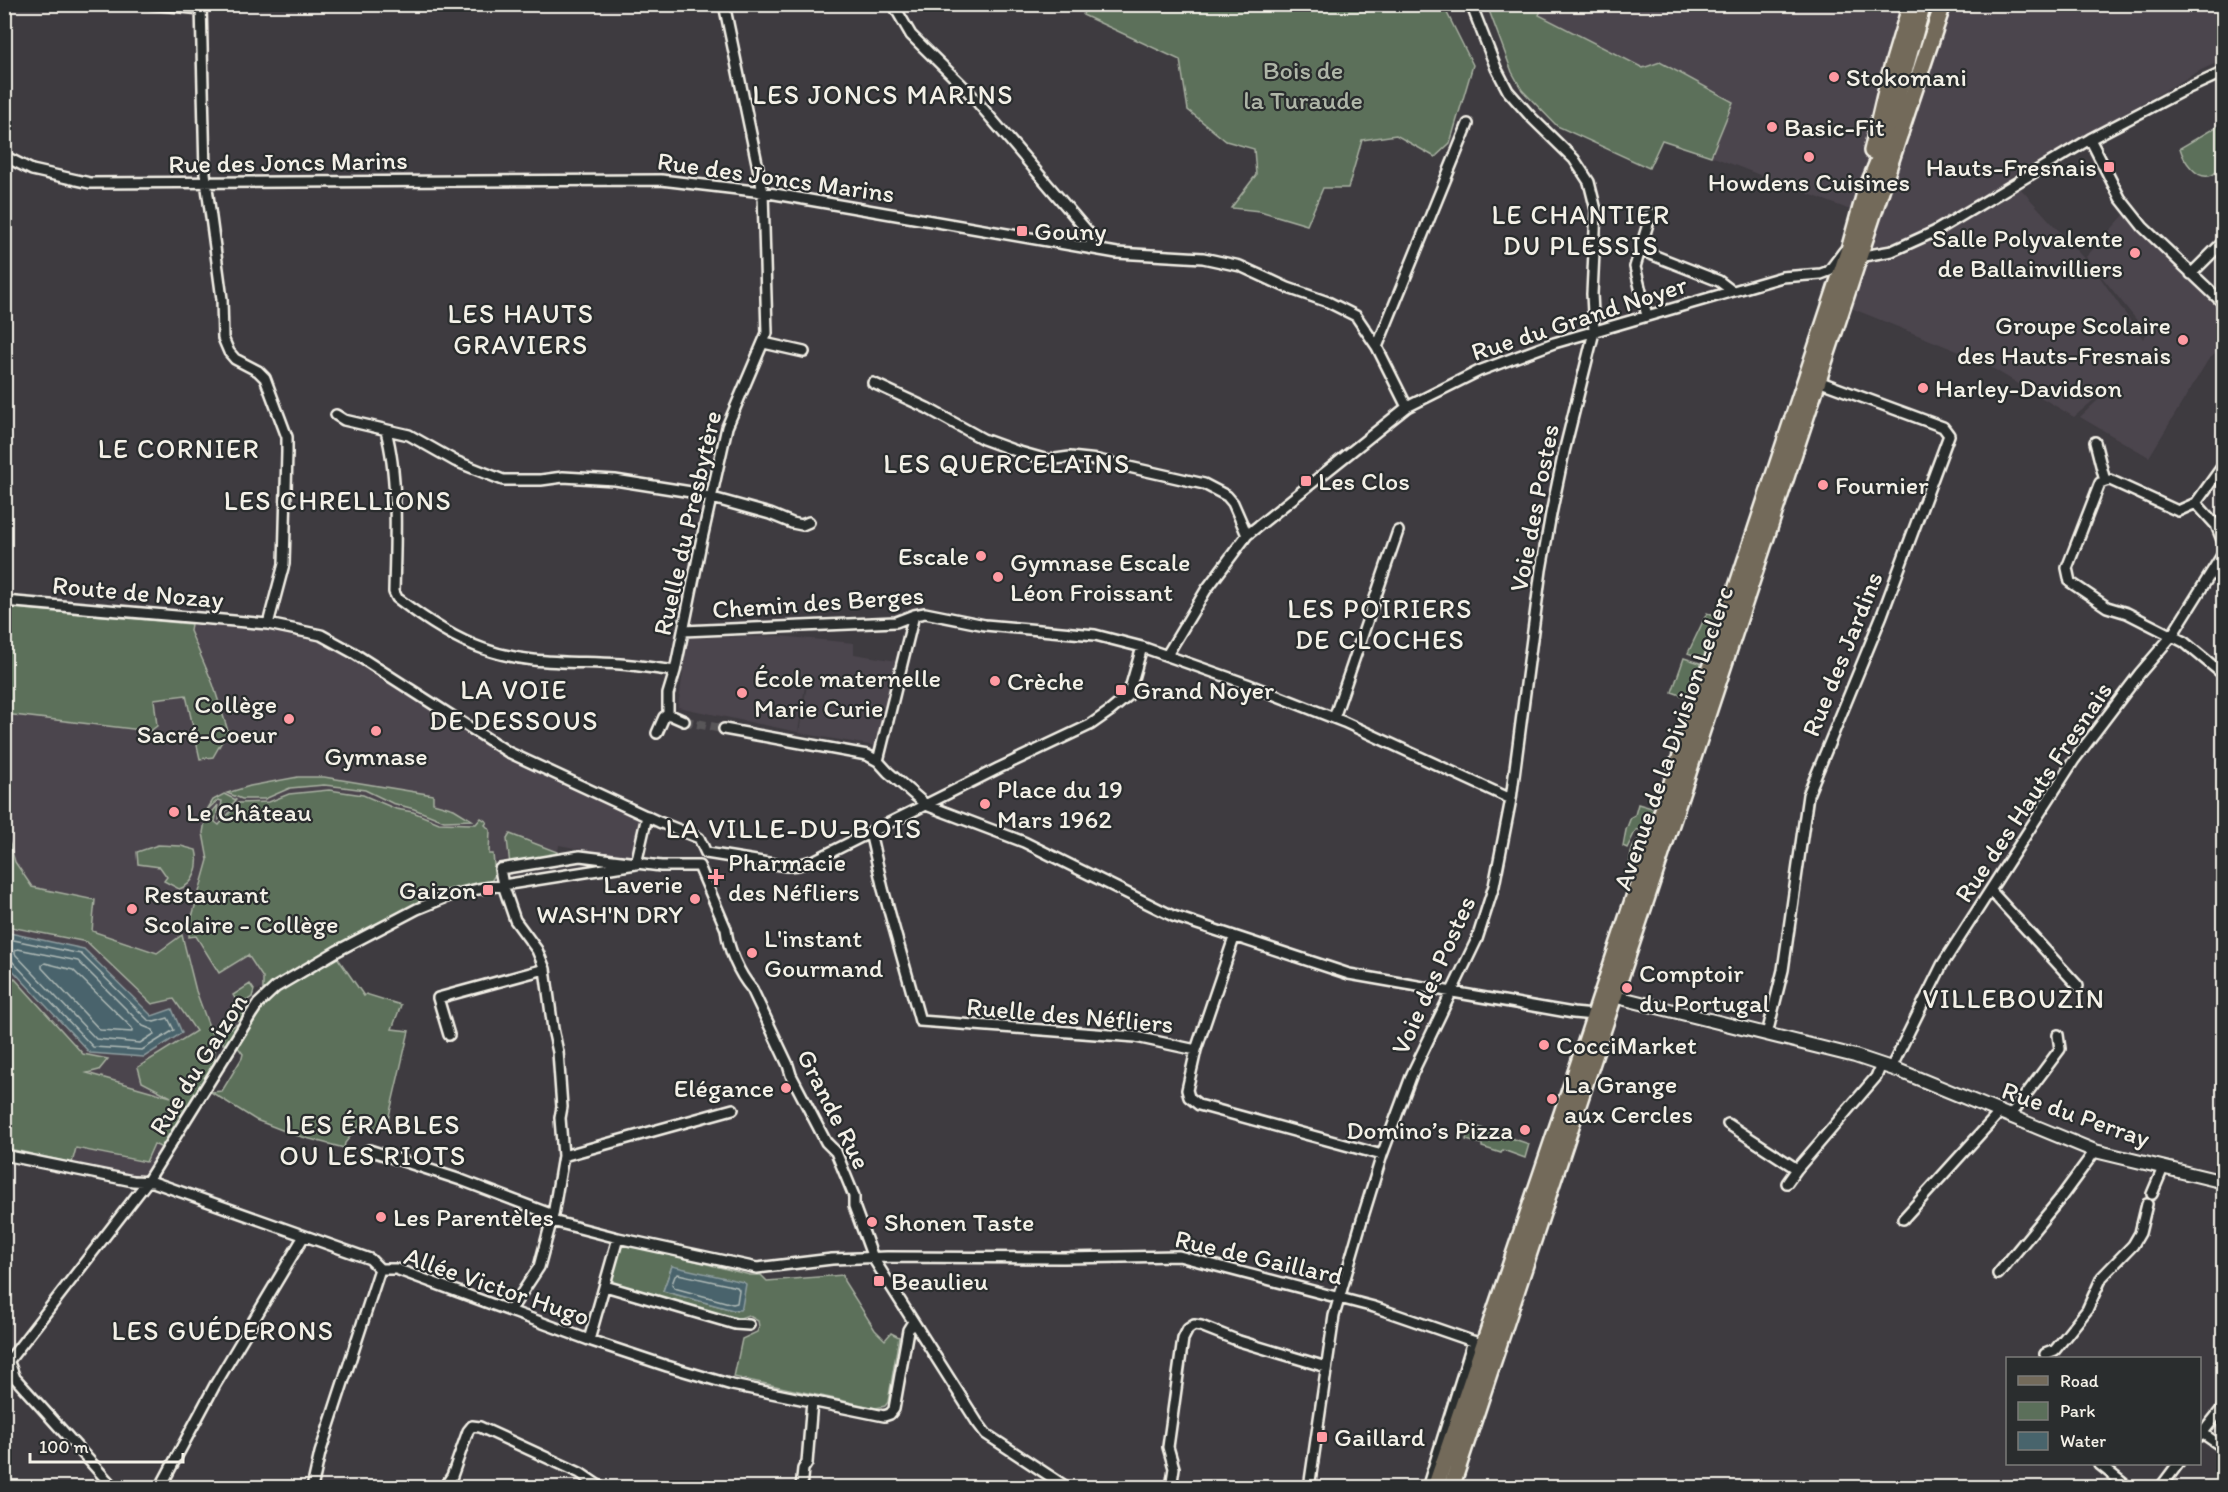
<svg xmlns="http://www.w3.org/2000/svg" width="2228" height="1492" viewBox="0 0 2228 1492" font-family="Itim,sans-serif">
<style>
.built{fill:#4c454d}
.green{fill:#5b6f5a;stroke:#a8b0a1;stroke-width:1.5;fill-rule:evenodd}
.water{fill:#48646c;stroke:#8d9c9e;stroke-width:1.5}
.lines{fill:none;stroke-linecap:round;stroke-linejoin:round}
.shore{stroke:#afb9b6;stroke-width:1.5}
.minor-tunnel{stroke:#595659;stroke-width:9;stroke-dasharray:9 4.5;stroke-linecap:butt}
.minor-casing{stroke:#f4f1e8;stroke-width:14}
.tertiary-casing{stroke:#f4f1e8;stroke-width:16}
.primary-casing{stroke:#f4f1e8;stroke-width:20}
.trunk-casing{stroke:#f4f1e8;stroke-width:20}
.minor{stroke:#2a2d2e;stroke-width:9}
.tertiary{stroke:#2a2d2e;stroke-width:12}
.primary{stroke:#736a5a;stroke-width:15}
.trunk{stroke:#736a5a;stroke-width:15}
.poi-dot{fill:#ff9aa2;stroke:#2a2d2e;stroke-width:2}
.labels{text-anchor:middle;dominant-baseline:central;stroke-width:4.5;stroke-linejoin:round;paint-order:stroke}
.park-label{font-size:26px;fill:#afb6a8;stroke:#2a2d2e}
.poi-label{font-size:26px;fill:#f4f1e8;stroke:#2a2d2e;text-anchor:start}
.street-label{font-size:26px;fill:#f4f1e8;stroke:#2a2d2e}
.neighbourhood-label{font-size:27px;letter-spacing:1.5px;fill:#f4f1e8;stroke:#2a2d2e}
.quarter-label{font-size:28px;letter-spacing:1.5px;fill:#f4f1e8;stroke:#2a2d2e}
</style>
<rect width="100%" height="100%" fill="#3e3b40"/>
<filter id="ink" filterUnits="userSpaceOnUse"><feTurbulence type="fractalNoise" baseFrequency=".0167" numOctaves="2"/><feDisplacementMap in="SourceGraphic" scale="12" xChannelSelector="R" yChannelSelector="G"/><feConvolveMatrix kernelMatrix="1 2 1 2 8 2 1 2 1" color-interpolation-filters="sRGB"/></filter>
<g filter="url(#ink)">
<path class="built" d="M1530 5H2223V60L2203 69 2010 177 2097 273 2143 339 2147 333 2086 257 2125 214 2223 313V347L2208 360 2149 457 2080 417 2116 383 2119 378 2074 417 1977 359 1851 308 1865 263 1858 257 1871 218 1711 156 1733 102 1661 62 1643 68 1539 15Z
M4 607 268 630 316 640 332 647 513 762 642 819 633 854 628 858 559 845 557 857 510 865 509 859 494 862 495 875 490 883 449 891 411 907 336 946 266 989 254 990 252 997 242 1004 244 1017 227 1044 215 1043 214 1064 146 1174 142 1176 5 1148Z
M778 636 854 643V654L897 661 876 746 799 733 808 679H806L798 732 678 707 688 638Z"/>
<path class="green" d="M1086 4 1443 5 1473 65 1450 143 1435 157 1396 135 1362 140 1348 188H1323L1307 225 1260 211 1231 208 1256 175 1254 149 1226 141 1188 110 1180 60 1083 15Z
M1487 5H1544L1539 15 1643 68 1660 62 1733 102 1711 156 1662 140 1649 168 1557 126 1522 90 1512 72Z
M2223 123V164C2220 167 2216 173 2212 175 2197 182 2183 159 2180 148Z
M5 607 191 624 190 631 213 684 228 731 213 757 200 759 186 695 154 699 157 726 150 731 5 714Z
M1707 613 1718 618 1704 659 1688 653Z
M1684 658 1703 664 1692 699 1672 692Z
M298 777H324L433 795V803L454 809 472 820 444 821 414 809 392 803 365 790 343 787 324 785 290 788 265 799H242L227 793 250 786Z
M329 790 363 795 396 809 413 812 439 823 472 824H476L481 818 487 822 485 825 490 830 489 854H493L495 875 490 883C436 892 401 912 353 937 324 953 293 969 266 989L263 990V978L248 955 219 973 196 936 189 937 190 924 208 860 203 833 206 815H210L218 805 215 822 219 825 238 803 269 802 289 794Z
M224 794 236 800 219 819 222 801 218 800 207 810 213 800Z
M1638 804 1655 809 1649 828 1636 830 1627 848 1623 846 1626 830 1631 817 1635 815Z
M5 828 15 862 32 887 95 900 92 931 157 953 182 935 196 991 215 1043 210 1045V1050L215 1051 214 1064 162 1148 154 1144 146 1162 76 1148 72 1163 5 1148V968L83 1054 108 1059 99 1070 87 1073 171 1097 142 1082 138 1067 196 1031 174 999 152 1004 87 942 5 926Z
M510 834 557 852V857L510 865 507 839Z
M1645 836 1632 877C1627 863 1630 841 1645 836Z
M158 845 181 846 196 850C200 865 195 885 179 889L164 881 167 877 160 867 138 864 137 852Z
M337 957 364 996 366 994 401 1005 392 1029 409 1031 386 1129 358 1127 345 1143 344 1148 295 1135 256 1120 211 1092 222 1091 242 1058 243 1054 237 1046 260 1009 280 990Z
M250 984 254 990 252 997 242 1004 244 1017 227 1044H223V1023L226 1022 230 1028 239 1023 235 1015 240 1012 239 1005 233 995Z
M1463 1122 1529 1144 1525 1158 1503 1150 1501 1153 1482 1147V1144L1466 1140 1467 1135 1460 1132Z
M625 1243 750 1275H761L767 1281 843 1275 844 1281 875 1330 885 1340 891 1333 899 1337 888 1402 885 1406 876 1408 734 1377 742 1339 757 1332 759 1327 758 1321 748 1315 735 1320 614 1284 612 1277 622 1246ZM672 1266 737 1311 663 1291Z"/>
<path class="water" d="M5 932 84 949 152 1016 172 1009 182 1033 144 1057 90 1053 5 962Z
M672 1266 743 1282 746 1284 742 1307 740 1310H733L663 1291Z"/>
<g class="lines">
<path class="shore" d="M4 938 81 954 148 1020 154 1022 168 1018 174 1030 142 1050 93 1047 11 960 4 958
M18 949 78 961 143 1026 153 1030 154 1034 140 1043 96 1039 15 954V950Z
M45 963 73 970 132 1028V1032L100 1030 42 968V965Z
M678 1274 737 1287 739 1290 737 1303 733 1304 674 1288 672 1284 675 1276Z"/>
<path class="minor-tunnel" d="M684 721 724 729"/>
<g class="minor-casing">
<path id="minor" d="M151 4 201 9
M201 4 205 173 222 299 223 338 229 352 235 359 258 371 265 378 287 437V452L284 564 268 624
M893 4 911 35 967 90 1089 233 1092 247
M2090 139 2120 198 2143 227 2224 304
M4 156 32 170 90 183 661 180 763 192 1117 253 1203 258 1240 266 1288 288 1328 302 1356 316 1377 347 1407 407
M1640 250 1651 214
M1858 257 1892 251 1934 232 2090 139 2180 92 2224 72
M2191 274 2224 241
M1647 316 1635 267 1640 250 1719 281 1732 291
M764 343 804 352
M1377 347 1468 124
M873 383 927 408 983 439 1016 451 1048 460 1070 457 1098 460 1204 484 1227 496 1233 503 1247 535
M336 415 344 420 409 435 455 461 503 480H541L563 477 615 480 691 492 770 514 792 523 802 525 809 522
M386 431C399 479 395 542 394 592L397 598C423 618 452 638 484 649 528 665 574 661 620 664 638 665 657 669 675 671
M2095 442 2105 481
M2105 481 2100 483 2067 568 2070 582 2107 607 2127 613 2184 642 2224 675
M2105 481 2110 480 2178 511 2196 503 2224 464
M2196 503 2216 525 2224 545
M4 601 268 624 321 635 352 652 508 752 659 822 699 838 706 853
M683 631 896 622 914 615 925 613 985 625 1095 635 1142 647 1247 684 1344 722 1511 799
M1167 655 1206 590 1247 535 1407 407 1479 371 1554 343 1782 277 1821 274 1829 271 1844 251
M668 714 684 721
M1334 718 1398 531
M724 729 867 755 878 761 888 772 926 805 1024 842 1173 916 1349 974 1573 1013 1594 1015
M657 733 664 717 668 714V694L675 671 701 543 727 427 767 333 763 192 724 4
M878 761 914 615
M870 832 883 889 920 1021 1136 1037 1196 1050 1187 1090 1189 1097 1199 1105 1382 1155
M706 853 787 866 798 865 815 860 999 768 1090 725 1110 711 1128 696 1142 647
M636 864 647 816
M699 866 726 929C728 949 739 974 752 989L788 1065 791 1075 826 1142 836 1152 854 1196V1206L873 1258 977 1422 986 1434 1068 1488
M1991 891 2078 986
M1767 1034 1783 970 1808 795 1882 615 1949 435 1943 427 1818 381
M449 1035 438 998 545 969
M1196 1050 1234 938
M1891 1068 1942 965 2074 760 2140 673 2171 637 2221 557 2224 549
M2010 1116 2060 1049 2058 1035
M1728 1124 1797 1169 1876 1077 1881 1065
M369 1150 461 1180 553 1215
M4 1155 133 1181 153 1182 370 1259 380 1269H396L589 1340 667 1366 732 1385 884 1416 890 1414 894 1409 908 1330 913 1322
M563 1156 733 1109
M1787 1183 1797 1169
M2152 1194 2163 1168
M1903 1219 2000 1112
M552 1221 618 1238 757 1268 832 1259 887 1257 1064 1258 1179 1256 1374 1307 1484 1345
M1998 1274 2059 1200 2095 1151
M605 1286 735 1324 749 1325
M510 1311 539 1267 553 1215 563 1156 560 1118 562 1107 558 1052 553 1029 545 969 537 950 515 920 503 885 500 869 580 856 661 866H699
M589 1340 618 1238
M2045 1354 2055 1350 2087 1310 2102 1277 2133 1245 2140 1233 2147 1204
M7 1363 147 1182 252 1013 258 1004 276 987 337 951 417 909 449 896 478 889 636 864
M7 1363 10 1365 15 1378 114 1488
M2202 1433 2224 1448
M2200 1436 2224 1406
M2099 1464 2129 1488
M160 1488 215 1385 304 1236
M312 1488 320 1453 380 1269
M444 1488 452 1476 468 1431 472 1426 480 1427 580 1473 602 1488
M801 1488 803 1469 807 1463 812 1401
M1171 1488 1174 1468 1168 1447 1183 1339 1188 1329 1194 1325 1201 1326 1239 1341 1326 1367
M1309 1488 1334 1316 1361 1223 1382 1155 1412 1074 1477 939 1494 886 1511 799 1541 570 1551 514 1564 452 1594 332 1592 294 1596 210 1589 182 1574 159 1531 117 1508 91 1496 68 1471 4
M1427 1488 1473 1341
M2160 1488 2178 1464"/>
</g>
<g class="tertiary-casing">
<path id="tertiary" d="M1608 1001 1613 996 1855 1056 1900 1071 2095 1151 2224 1182"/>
</g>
<g class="primary-casing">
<path id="primary" d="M1872 151 1890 74 1911 4
M1435 1488 1572 1084 1851 243 1865 193 1881 155 1923 4
M1451 1488 1900 133"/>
</g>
<g class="trunk-casing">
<path id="trunk" d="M1900 133 1943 4"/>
</g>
<use href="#minor" class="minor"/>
<use href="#tertiary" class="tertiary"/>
<use href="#primary" class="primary"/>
<use href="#trunk" class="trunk"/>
</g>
</g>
<g class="poi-dot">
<circle cx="1834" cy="77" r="6"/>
<circle cx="1772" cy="127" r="6"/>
<circle cx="1809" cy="157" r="6"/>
<rect x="2103" y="161" width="12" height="12" rx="3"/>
<rect x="1016" y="225" width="12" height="12" rx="3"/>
<circle cx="2135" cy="253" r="6"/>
<circle cx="2183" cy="340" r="6"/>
<circle cx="1923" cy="388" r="6"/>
<rect x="1300" y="475" width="12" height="12" rx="3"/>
<circle cx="1823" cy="485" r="6"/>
<circle cx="981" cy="556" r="6"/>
<circle cx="998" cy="577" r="6"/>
<circle cx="995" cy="681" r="6"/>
<rect x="1115" y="684" width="12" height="12" rx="3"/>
<circle cx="742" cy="693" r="6"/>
<circle cx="289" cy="719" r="6"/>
<circle cx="376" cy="731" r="6"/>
<circle cx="985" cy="804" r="6"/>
<circle cx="174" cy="812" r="6"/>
<path d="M713 868h6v6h6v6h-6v6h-6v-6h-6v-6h6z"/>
<rect x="482" y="884" width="12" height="12" rx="3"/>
<circle cx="695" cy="899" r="6"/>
<circle cx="132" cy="909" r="6"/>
<circle cx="752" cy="953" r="6"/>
<circle cx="1627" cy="988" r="6"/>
<circle cx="1544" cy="1045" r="6"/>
<circle cx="786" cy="1088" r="6"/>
<circle cx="1552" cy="1099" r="6"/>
<circle cx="1525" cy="1130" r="6"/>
<circle cx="381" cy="1217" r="6"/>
<circle cx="872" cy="1222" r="6"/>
<rect x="873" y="1275" width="12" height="12" rx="3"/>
<rect x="1316" y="1431" width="12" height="12" rx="3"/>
</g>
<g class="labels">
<g class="park-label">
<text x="1303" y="70">Bois de<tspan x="1303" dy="30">la Turaude</tspan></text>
</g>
<g class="poi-label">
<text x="1846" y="77">Stokomani</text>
<text x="1784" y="127">Basic-Fit</text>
<text x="2097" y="167" text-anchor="end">Hauts-Fresnais</text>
<text x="1809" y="182" text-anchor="middle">Howdens Cuisines</text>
<text x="1034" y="231">Gouny</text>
<text x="2123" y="238" text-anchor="end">Salle Polyvalente<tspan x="2123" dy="30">de Ballainvilliers</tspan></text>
<text x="2171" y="325" text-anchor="end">Groupe Scolaire<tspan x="2171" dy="30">des Hauts-Fresnais</tspan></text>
<text x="1935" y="388">Harley-Davidson</text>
<text x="1318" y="481">Les Clos</text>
<text x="1835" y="485">Fournier</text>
<text x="969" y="556" text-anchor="end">Escale</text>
<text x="1010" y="562">Gymnase Escale<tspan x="1010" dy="30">Léon Froissant</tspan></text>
<text x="754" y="678">École maternelle<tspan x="754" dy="30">Marie Curie</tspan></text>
<text x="1007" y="681">Crèche</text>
<text x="1133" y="690">Grand Noyer</text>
<text x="277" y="704" text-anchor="end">Collège<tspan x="277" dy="30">Sacré-Coeur</tspan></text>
<text x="376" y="756" text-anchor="middle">Gymnase</text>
<text x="997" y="789">Place du 19<tspan x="997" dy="30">Mars 1962</tspan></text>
<text x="186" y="812">Le Château</text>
<text x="728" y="862">Pharmacie<tspan x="728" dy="30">des Néfliers</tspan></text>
<text x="683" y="884" text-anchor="end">Laverie<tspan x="683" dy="30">WASH'N DRY</tspan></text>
<text x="476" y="890" text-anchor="end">Gaizon</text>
<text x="144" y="894">Restaurant<tspan x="144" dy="30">Scolaire - Collège</tspan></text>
<text x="764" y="938">L'instant<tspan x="764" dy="30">Gourmand</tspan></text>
<text x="1639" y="973">Comptoir<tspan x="1639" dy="30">du Portugal</tspan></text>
<text x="1556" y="1045">CocciMarket</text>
<text x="1564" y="1084">La Grange<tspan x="1564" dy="30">aux Cercles</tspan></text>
<text x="774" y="1088" text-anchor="end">Elégance</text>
<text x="1513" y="1130" text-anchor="end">Domino’s Pizza</text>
<text x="393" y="1217">Les Parentèles</text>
<text x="884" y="1222">Shonen Taste</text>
<text x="891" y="1281">Beaulieu</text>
<text x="1334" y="1437">Gaillard</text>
</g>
<g class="street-label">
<text transform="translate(288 162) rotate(-1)">Rue des Joncs Marins</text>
<text transform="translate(776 177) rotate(8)">Rue des Joncs Marins</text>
<text transform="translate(1579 318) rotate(-18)">Rue du Grand Noyer</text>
<text transform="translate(1534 508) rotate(-79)">Voie des Postes</text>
<text transform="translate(687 523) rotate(-77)">Ruelle du Presbytère</text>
<text transform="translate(138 592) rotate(5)">Route de Nozay</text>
<text transform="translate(818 602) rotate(-4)">Chemin des Berges</text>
<text transform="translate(1842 654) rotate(-68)">Rue des Jardins</text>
<text transform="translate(1673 738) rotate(-71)">Avenue de la Division Leclerc</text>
<text transform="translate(2033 792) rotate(-56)">Rue des Hauts Fresnais</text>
<text transform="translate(1433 975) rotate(-66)">Voie des Postes</text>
<text transform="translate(1070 1015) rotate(5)">Ruelle des Néfliers</text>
<text transform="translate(198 1064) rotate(-58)">Rue du Gaizon</text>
<text transform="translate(834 1109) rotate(63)">Grande Rue</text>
<text transform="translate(2076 1114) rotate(19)">Rue du Perray</text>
<text transform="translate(1259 1257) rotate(13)">Rue de Gaillard</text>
<text transform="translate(497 1286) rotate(19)">Allée Victor Hugo</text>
</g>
<g class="neighbourhood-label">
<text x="883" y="94">LES JONCS MARINS</text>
<text x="1581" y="214">LE CHANTIER<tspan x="1581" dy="31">DU PLESSIS</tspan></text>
<text x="521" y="313">LES HAUTS<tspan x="521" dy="31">GRAVIERS</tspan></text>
<text x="179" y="448">LE CORNIER</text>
<text x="1007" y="463">LES QUERCELAINS</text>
<text x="338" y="500">LES CHRELLIONS</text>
<text x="1380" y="608">LES POIRIERS<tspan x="1380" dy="31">DE CLOCHES</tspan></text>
<text x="514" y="689">LA VOIE<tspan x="514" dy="31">DE DESSOUS</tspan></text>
<text x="2014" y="998">VILLEBOUZIN</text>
<text x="373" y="1124">LES ÉRABLES<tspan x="373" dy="31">OU LES RIOTS</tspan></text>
<text x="223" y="1330">LES GUÉDERONS</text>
</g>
<g class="quarter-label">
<text x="794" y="828">LA VILLE-DU-BOIS</text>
</g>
</g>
<rect width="2228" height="1492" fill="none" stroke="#2a2d2e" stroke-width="24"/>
<rect x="12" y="12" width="2204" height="1468" fill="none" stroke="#f4f1e8" stroke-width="2" filter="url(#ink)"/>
<rect x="2006" y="1357" width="195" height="108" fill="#2a2d2e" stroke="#7b7b78" stroke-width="1.5"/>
<rect x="2018" y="1376" width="30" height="9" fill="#736a5a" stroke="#7b7b78" stroke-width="1.5"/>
<text x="2060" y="1387" font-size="18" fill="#f4f1e8">Road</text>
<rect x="2018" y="1402" width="30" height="18" fill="#5b6f5a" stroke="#7b7b78" stroke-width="1.5"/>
<text x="2060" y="1417" font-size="18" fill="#f4f1e8">Park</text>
<rect x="2018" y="1432" width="30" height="18" fill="#48646c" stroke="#7b7b78" stroke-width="1.5"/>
<text x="2060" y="1447" font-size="18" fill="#f4f1e8">Water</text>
<path d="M30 1453v9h153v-9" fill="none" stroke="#f4f1e8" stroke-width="3"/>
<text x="39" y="1453" font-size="18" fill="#f4f1e8" stroke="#2a2d2e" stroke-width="4.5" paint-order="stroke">100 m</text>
</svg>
